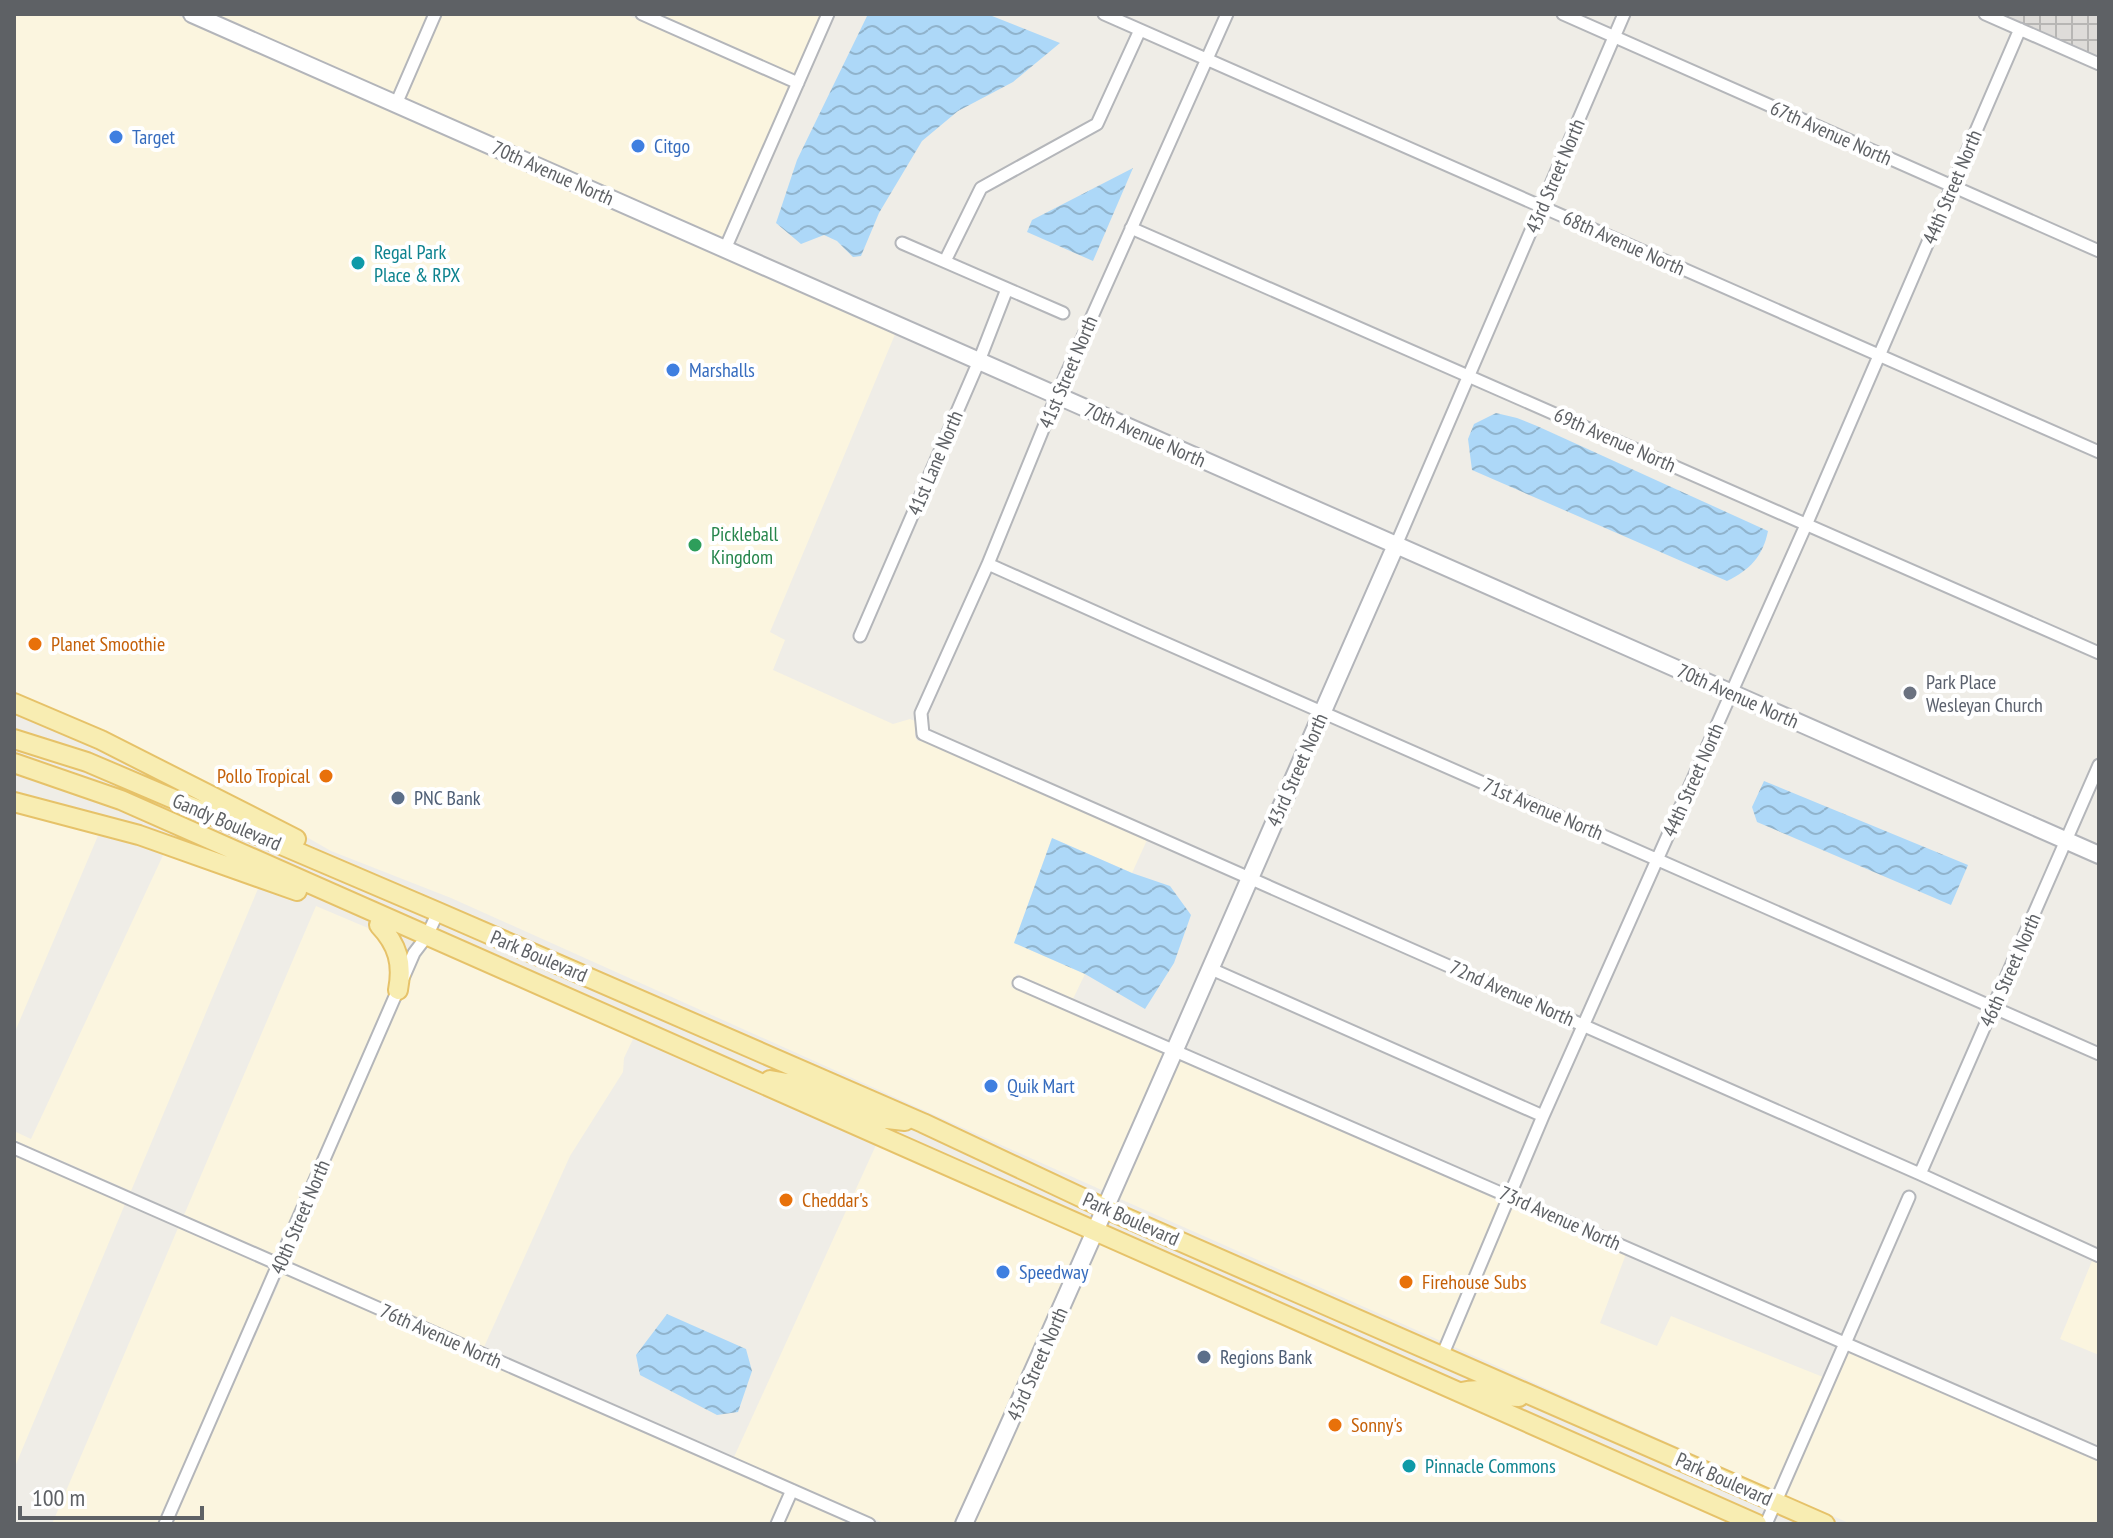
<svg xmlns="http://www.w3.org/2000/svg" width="2113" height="1538" viewBox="0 0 2113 1538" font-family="'PT Sans Narrow',sans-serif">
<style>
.commercial{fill:#fbf5df}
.industrial{fill:url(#industrial-grid)}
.water{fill:url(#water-waves)}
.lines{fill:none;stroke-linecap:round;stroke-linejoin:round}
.street-casing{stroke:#b4b6ba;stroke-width:15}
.secondary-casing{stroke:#b3b5ba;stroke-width:20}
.primary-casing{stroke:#e6c269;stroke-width:22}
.street{stroke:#fff;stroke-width:11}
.secondary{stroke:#fff;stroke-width:16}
.primary{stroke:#f8edb2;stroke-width:18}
.shop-dot{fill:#3f7fe0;stroke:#fff;stroke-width:3}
.culture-dot{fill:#0f9aa8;stroke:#fff;stroke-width:3}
.leisure-dot{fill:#2e9e5b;stroke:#fff;stroke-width:3}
.food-dot{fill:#e8710a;stroke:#fff;stroke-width:3}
.worship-dot{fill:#6b7280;stroke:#fff;stroke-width:3}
.service-dot{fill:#5c6f8a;stroke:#fff;stroke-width:3}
.labels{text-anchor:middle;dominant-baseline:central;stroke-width:8;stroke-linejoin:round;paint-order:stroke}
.street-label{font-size:20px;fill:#5e6165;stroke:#fff}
.shop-label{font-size:20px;fill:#366cbe;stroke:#fff;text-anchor:start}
.culture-label{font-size:20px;fill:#0d838f;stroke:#fff;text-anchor:start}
.leisure-label{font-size:20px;fill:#27864d;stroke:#fff;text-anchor:start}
.food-label{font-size:20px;fill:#c56008;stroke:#fff;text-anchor:start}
.worship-label{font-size:20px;fill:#5b616d;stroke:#fff;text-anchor:start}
.service-label{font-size:20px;fill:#4e5e75;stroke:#fff;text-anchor:start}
</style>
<defs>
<pattern id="industrial-grid" width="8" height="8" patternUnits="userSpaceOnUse" patternTransform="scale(2)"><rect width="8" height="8" fill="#dedcd9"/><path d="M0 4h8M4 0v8" fill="none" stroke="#b7b6b4"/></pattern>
<pattern id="water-waves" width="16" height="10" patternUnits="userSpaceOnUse" patternTransform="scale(2)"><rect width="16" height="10" fill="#add8f8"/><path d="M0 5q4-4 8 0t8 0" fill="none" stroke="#90b3cc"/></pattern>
</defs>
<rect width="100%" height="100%" fill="#efede7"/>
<path class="commercial" d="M14 14H174L896 332 770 632 785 640 773 670 893 724 910 719 915 721V737L918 741H922L1147 840 1132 873 1052 838 1014 943 1085 974 1073 999 1017 974 1011 987 1165 1053 1106 1192 451 898 331 851 289 827 14 695Z
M209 14H428L393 95Z
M441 14H625L789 87 721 240 404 100Z
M660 14H821L795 74Z
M14 812 52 818 100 831 14 1034Z
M165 851 260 884 131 1191 14 1140V1131L31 1139Z
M316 906 375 931 393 960 392 989 277 1256 184 1215Z
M428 946 634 1037 624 1058 623 1072 570 1156 484 1347 288 1261 419 956Z
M1177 1058 1501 1199 1441 1341 1118 1198Z
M876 1145 1087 1238 957 1524H886L734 1457Z
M14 1155 125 1204 14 1469Z
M1512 1204 1626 1254 1600 1323 1657 1346 1671 1316 1823 1377 1774 1490 1452 1346Z
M178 1228 271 1269 158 1524H52Z
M1098 1243 1453 1401 1739 1524H971Z
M2092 1261 2099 1264V1355L2060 1339Z
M283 1274 403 1327 851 1524H172Z
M1848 1352 2099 1461V1524H1851L1785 1495Z"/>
<path class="industrial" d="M2002 14H2099V57Z"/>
<path class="water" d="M868 14H987L1060 43 1013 82 958 111 922 141 879 213 861 256 853 257 837 241 824 235 801 244 776 223 797 160Z
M1133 168 1093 261 1027 232 1032 220Z
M1496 413 1517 418 1537 426 1768 531C1763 556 1750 570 1727 581L1472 470 1468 439 1474 424Z
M1764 781 1968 865 1951 905 1757 822 1752 807Z
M1052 838 1132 873 1170 886 1191 915 1174 963 1145 1009 1085 974 1014 943Z
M667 1314 746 1349 752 1371 738 1412 717 1415 640 1375 636 1355Z"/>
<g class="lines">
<g class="street-casing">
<path id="street" d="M642 14 798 83
M1104 14 2099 452
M1227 14 1057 395 988 564 921 713 923 734 1920 1174 2099 1256
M1563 14 2099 251
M1985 14 2099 64
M396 104 435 14
M1131 228 2099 653
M902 243 1063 313
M725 249 828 14
M945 261 981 188 1097 124 1140 30
M1396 545 1624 14
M988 564C1357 730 1729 889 2099 1054
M860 636 979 361 1007 289
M1209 968 1543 1116
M1019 983 2099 1454
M14 1148 869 1524
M1920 1174 2099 765
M1442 1356 1543 1116 1806 525 2020 29
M165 1524 414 953 427 936 438 912
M777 1524 792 1490
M1766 1524 1909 1197"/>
</g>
<g class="secondary-casing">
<path id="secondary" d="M192 14 2099 855
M964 1524C1112 1199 1252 871 1396 545"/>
</g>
<g class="primary-casing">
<path id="primary" d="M14 703 101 740 296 839
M14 739 87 762 438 912 923 1123 1106 1209 1825 1524
M14 763 121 800 1757 1524
M14 802 139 835 297 891
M379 925C398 945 403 964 398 990
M770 1080 793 1084 869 1117 905 1121
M1462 1392C1486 1386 1496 1397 1519 1397"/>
</g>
<use href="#street" class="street"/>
<use href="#secondary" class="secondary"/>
<use href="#primary" class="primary"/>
</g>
<g class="shop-dot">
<circle cx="116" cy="137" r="8"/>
<circle cx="638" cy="146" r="8"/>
<circle cx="673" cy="370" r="8"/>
<circle cx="991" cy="1086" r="8"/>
<circle cx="1003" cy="1272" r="8"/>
</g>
<g class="culture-dot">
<circle cx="358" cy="263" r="8"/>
<circle cx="1409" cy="1466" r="8"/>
</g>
<circle class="leisure-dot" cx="695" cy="545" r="8"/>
<g class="food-dot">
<circle cx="35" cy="644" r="8"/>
<circle cx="326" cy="776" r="8"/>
<circle cx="786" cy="1200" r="8"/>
<circle cx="1406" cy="1282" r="8"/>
<circle cx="1335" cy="1425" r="8"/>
</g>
<circle class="worship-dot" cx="1910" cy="693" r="8"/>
<g class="service-dot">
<circle cx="398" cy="798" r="8"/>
<circle cx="1204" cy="1357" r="8"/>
</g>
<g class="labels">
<g class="street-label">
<text transform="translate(1831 133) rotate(24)">67th Avenue North</text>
<text transform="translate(553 173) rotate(24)">70th Avenue North</text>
<text transform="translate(1555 176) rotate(-67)">43rd Street North</text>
<text transform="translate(1952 187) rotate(-67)">44th Street North</text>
<text transform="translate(1624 243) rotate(24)">68th Avenue North</text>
<text transform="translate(1068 372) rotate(-67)">41st Street North</text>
<text transform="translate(1145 435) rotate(24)">70th Avenue North</text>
<text transform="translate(1615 440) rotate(24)">69th Avenue North</text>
<text transform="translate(935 463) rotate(-67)">41st Lane North</text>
<text transform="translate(1738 696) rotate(24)">70th Avenue North</text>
<text transform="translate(1297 770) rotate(-66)">43rd Street North</text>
<text transform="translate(1693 780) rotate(-66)">44th Street North</text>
<text transform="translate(1543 809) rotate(23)">71st Avenue North</text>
<text transform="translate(227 822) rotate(23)">Gandy Boulevard</text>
<text transform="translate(539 956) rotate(23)">Park Boulevard</text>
<text transform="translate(2010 970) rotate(-66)">46th Street North</text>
<text transform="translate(1512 993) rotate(24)">72nd Avenue North</text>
<text transform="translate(300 1217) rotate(-67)">40th Street North</text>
<text transform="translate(1560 1218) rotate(24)">73rd Avenue North</text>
<text transform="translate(1131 1219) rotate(24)">Park Boulevard</text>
<text transform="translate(441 1336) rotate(24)">76th Avenue North</text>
<text transform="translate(1037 1364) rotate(-66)">43rd Street North</text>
<text transform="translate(1724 1479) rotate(24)">Park Boulevard</text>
</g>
<g class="shop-label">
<text x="132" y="137">Target</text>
<text x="654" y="146">Citgo</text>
<text x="689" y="370">Marshalls</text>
<text x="1007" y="1086">Quik Mart</text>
<text x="1019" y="1272">Speedway</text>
</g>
<g class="culture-label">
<text x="374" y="252">Regal Park<tspan x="374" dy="23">Place &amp; RPX</tspan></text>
<text x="1425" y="1466">Pinnacle Commons</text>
</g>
<g class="leisure-label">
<text x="711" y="534">Pickleball<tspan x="711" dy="23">Kingdom</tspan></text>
</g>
<g class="food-label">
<text x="51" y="644">Planet Smoothie</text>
<text x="310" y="776" text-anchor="end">Pollo Tropical</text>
<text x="802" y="1200">Cheddar's</text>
<text x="1422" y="1282">Firehouse Subs</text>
<text x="1351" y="1425">Sonny's</text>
</g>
<g class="worship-label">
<text x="1926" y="682">Park Place<tspan x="1926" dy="23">Wesleyan Church</tspan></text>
</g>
<g class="service-label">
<text x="414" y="798">PNC Bank</text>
<text x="1220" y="1357">Regions Bank</text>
</g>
</g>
<rect width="2113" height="1538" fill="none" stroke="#5e6165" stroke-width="32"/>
<path d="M20 1506v12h182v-12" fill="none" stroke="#5e6165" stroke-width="4"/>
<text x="32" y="1506" font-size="24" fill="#5e6165" stroke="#ffffff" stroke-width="6" paint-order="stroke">100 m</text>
</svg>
